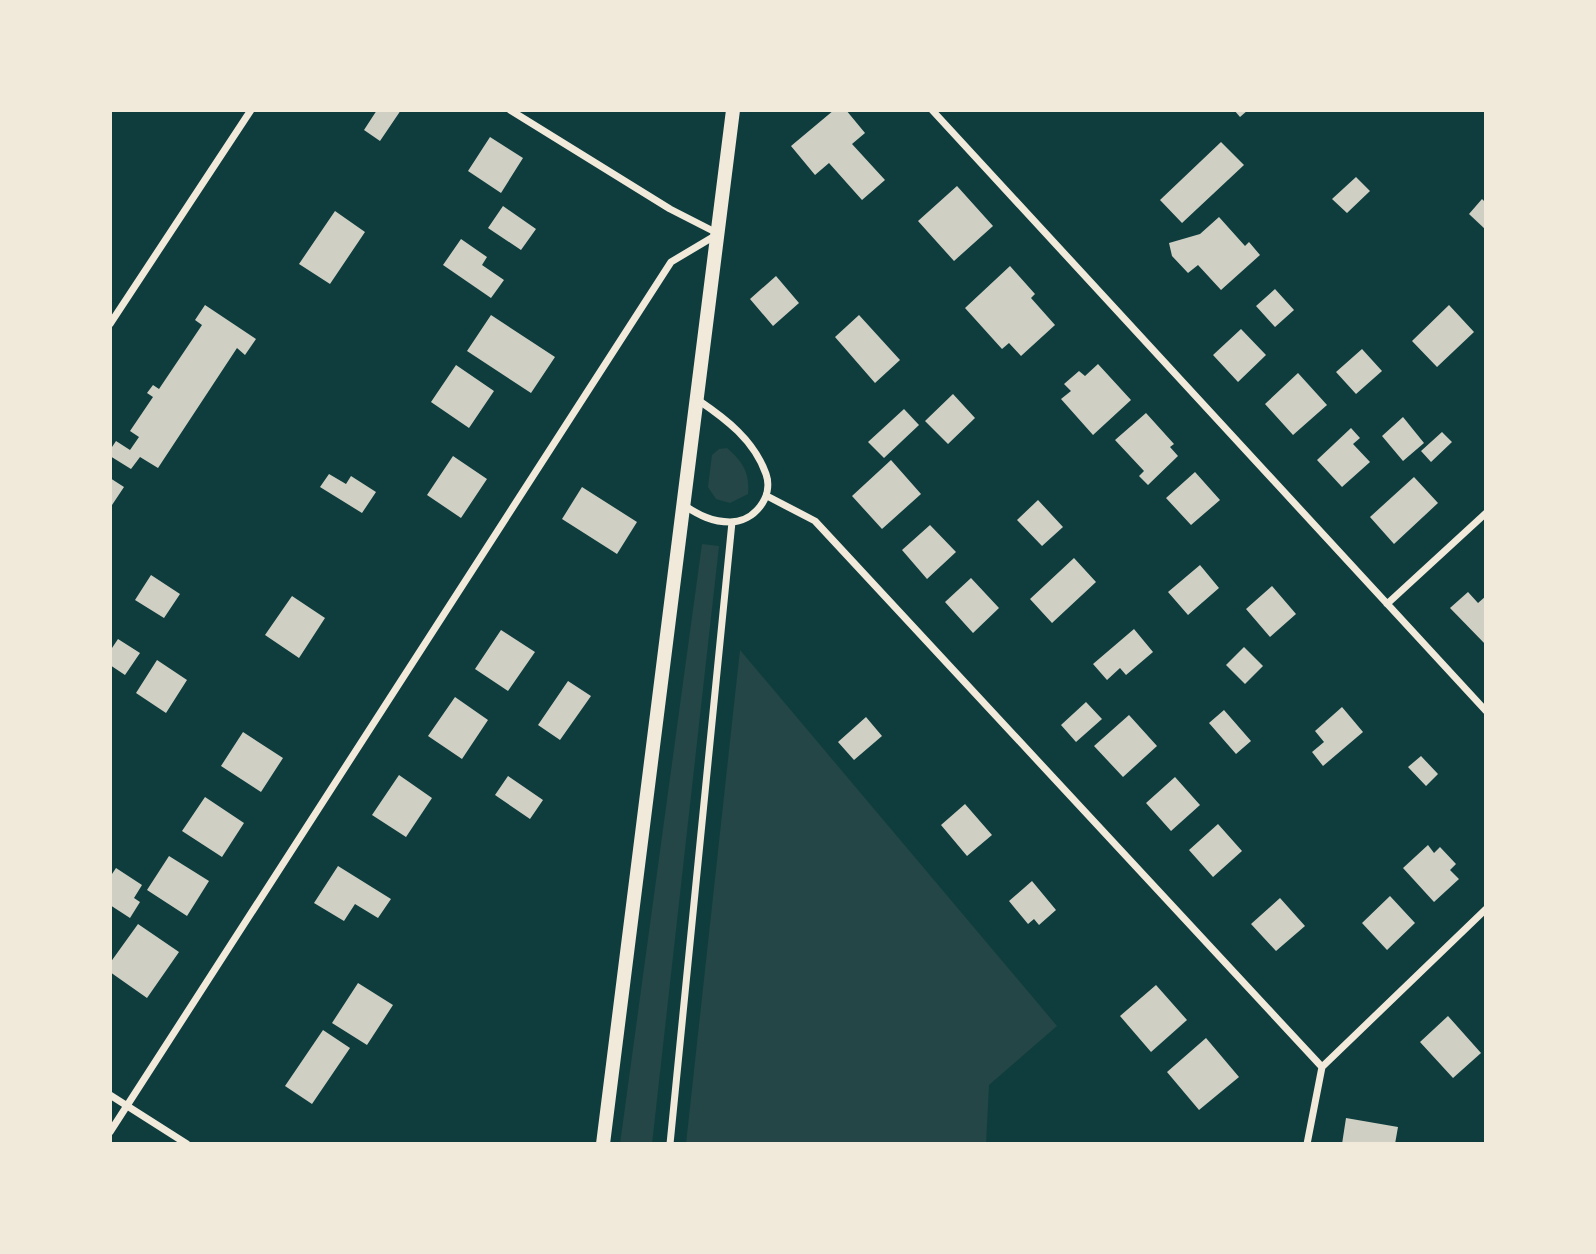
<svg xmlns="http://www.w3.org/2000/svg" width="1596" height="1254" viewBox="0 0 1596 1254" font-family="Barlow,sans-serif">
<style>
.green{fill:#244646}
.building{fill:#cfcfc3}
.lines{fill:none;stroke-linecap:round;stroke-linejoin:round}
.minor{stroke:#f1e9da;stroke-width:7}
.secondary{stroke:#f1e9da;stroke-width:14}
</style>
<rect width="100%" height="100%" fill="#0f3d3e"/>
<path class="green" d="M727 448C743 462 750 473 748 494L730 503 716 499 708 487 712 455 719 449Z
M702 544 719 546 652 1144H620Z
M740 650 1057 1026 989 1085 986 1144H686Z"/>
<path class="building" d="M377 110H401L380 141 364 130Z
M834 110H846L865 133 852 144 885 180 862 200 829 163 815 175 791 146Z
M1234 110H1248L1240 117Z
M490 137 523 158 501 193 468 171Z
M1221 142 1244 165 1182 223 1160 200Z
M1356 177 1370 191 1347 213 1332 199Z
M957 186 993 226 954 261 918 221Z
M1482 199 1486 203V230L1469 214Z
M503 206 536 229 521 250 488 228Z
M335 211 365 232 330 284 299 264Z
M1219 217 1245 246 1249 242 1260 255 1221 290 1198 265 1188 273 1172 256 1169 243 1200 234Z
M461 239 487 257 482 265 504 280 491 298 443 265Z
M1010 266 1035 294 1031 298 1055 325 1021 356 1009 343 1002 349 965 308Z
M776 276 799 303 773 326 750 299Z
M1275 289 1294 310 1275 327 1256 306Z
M205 305 256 339 245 355 237 348 158 468 140 457 131 469 110 456V450L116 441 130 450 139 437 130 431 153 397 147 393 153 385 159 389 202 325 195 320Z
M1449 305 1474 332 1437 367 1412 341Z
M491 315 555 357 531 393 467 351Z
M859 315 900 360 875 383 835 337Z
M1241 329 1266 355 1238 382 1213 355Z
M1362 349 1382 371 1356 394 1336 372Z
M1098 364 1131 400 1093 435 1061 399 1071 391 1064 384 1079 371 1085 376Z
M456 365 494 391 469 428 431 402Z
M1298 373 1327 405 1293 435 1265 404Z
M953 394 975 418 948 444 925 421Z
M904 409 919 425 884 458 868 442Z
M1146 413 1174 444 1170 447 1178 456 1148 485 1139 476 1144 471 1115 440Z
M1403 417 1424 443 1403 461 1382 436Z
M1351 428 1360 438 1353 444 1370 462 1342 487 1317 460Z
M1442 432 1452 442 1431 462 1421 451Z
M453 456 487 479 461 518 427 495Z
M891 460 921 494 882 529 852 496Z
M1195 472 1220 500 1191 525 1166 498Z
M329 474 346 484 351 476 376 492 362 513 320 487Z
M1414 477 1438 503 1394 544 1370 517Z
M110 478 124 487 110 508Z
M582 487 637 522 617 554 562 519Z
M1038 500 1063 527 1042 546 1017 520Z
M930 525 956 552 927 579 902 550Z
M1074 558 1096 582 1052 623 1030 599Z
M1200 565 1219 588 1188 615 1168 592Z
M151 575 180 594 164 618 135 600Z
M971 578 999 608 973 633 945 602Z
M1272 586 1296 614 1270 637 1246 609Z
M1468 592 1478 603 1486 596V645L1450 608Z
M292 596 325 618 299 658 265 635Z
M1134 629 1153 652 1126 675 1120 668 1107 680 1093 664Z
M501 630 535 652 508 691 475 669Z
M118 639 140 653 125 675 110 665V651Z
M1244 647 1263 666 1245 684 1226 665Z
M157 660 187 680 166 713 136 693Z
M568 681 591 696 560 740 538 725Z
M455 697 488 720 462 759 428 736Z
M1086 702 1102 719 1076 742 1061 725Z
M1342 707 1363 732 1323 766 1312 752 1324 742 1315 731Z
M1224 710 1251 741 1236 754 1209 723Z
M1129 715 1157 746 1123 777 1094 746Z
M866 717 882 736 854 760 838 742Z
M243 732 283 758 261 792 221 766Z
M1421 756 1438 774 1426 786 1408 767Z
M399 775 432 798 406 837 372 815Z
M508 776 543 800 530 819 495 795Z
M1175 777 1200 805 1171 831 1146 803Z
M205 797 244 823 222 857 182 831Z
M965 804 992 835 967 856 941 825Z
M1218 824 1242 851 1213 877 1189 850Z
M1428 845 1434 853 1440 847 1456 864 1450 870 1459 879 1434 902 1403 868Z
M169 856 209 881 187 916 147 890Z
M338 866 391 899 378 918 355 904 344 921 314 903Z
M116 868 142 885 134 898 140 902 130 918 110 905V877Z
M1032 881 1056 910 1039 925 1034 919 1028 924 1009 901Z
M1390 896 1415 923 1387 950 1362 923Z
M1280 898 1305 926 1276 951 1251 924Z
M138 924 179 952 147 998 110 972V963Z
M358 983 393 1005 367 1045 332 1023Z
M1156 985 1187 1020 1151 1052 1120 1016Z
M1448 1016 1481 1053 1453 1078 1420 1042Z
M323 1030 350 1048 312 1104 285 1086Z
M1206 1038 1239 1077 1199 1110 1167 1072Z
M1346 1118 1398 1127 1395 1144H1342Z"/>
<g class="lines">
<path class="minor" d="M510 110 670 209 717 233
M932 110 1486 711
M110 324 251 110
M767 496 815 521 1322 1067
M685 506C699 515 712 522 730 522 754 522 774 497 766 474 754 440 726 419 698 400
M1387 604 1486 513
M1322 1067 1486 909
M110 1095 187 1144
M110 1132 671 262 718 234
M670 1144 732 522
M1307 1144 1322 1067"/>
<path class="secondary" d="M603 1144 733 110"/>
</g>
<rect width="1596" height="1254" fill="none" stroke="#f1e9da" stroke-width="224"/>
</svg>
